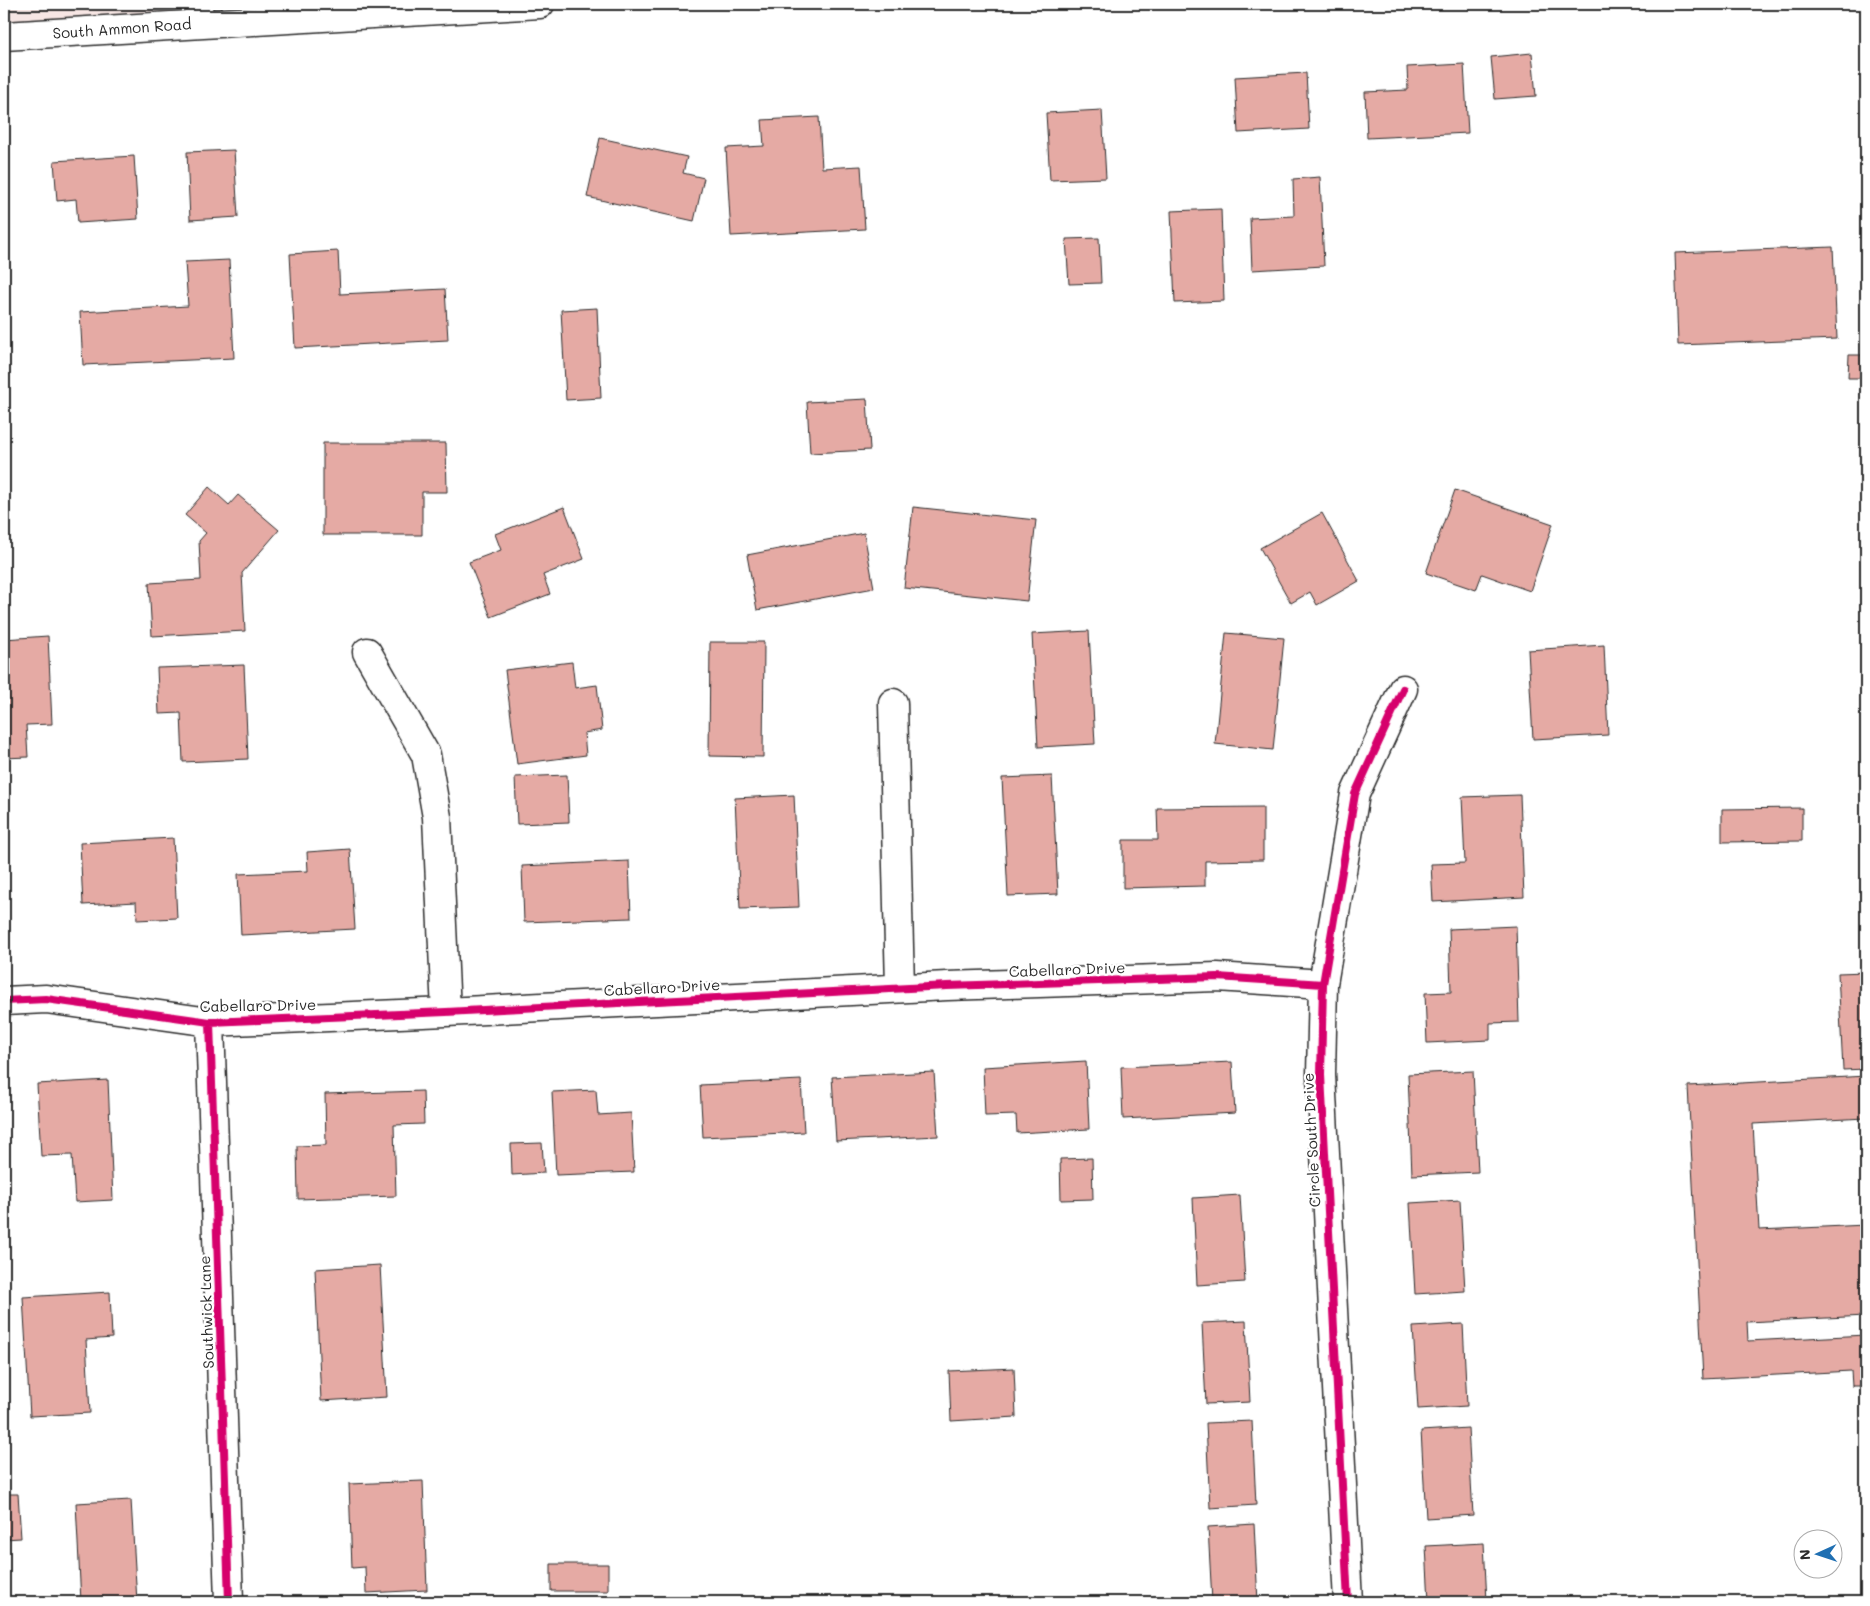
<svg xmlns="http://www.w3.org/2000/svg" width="1870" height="1606" viewBox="0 0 1870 1606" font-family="Mali,sans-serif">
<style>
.built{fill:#f7e6e4}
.building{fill:#e5aaa4;stroke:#2b2b2b}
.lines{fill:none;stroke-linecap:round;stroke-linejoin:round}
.minor-casing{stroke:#2b2b2b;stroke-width:31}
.secondary-casing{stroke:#2b2b2b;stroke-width:31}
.minor{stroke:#fff;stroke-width:28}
.secondary{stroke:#fff;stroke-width:28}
.cycleway-casing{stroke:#fff;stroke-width:11}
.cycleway{stroke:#d6006c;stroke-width:8}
.labels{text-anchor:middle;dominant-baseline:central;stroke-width:4.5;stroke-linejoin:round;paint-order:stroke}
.street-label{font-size:15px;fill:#2b2b2b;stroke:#fff}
</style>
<rect width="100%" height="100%" fill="#fff"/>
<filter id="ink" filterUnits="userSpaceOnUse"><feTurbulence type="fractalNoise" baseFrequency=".02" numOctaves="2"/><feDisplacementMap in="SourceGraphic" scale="10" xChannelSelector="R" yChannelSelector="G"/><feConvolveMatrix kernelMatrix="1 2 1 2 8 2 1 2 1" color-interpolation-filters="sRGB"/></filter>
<g filter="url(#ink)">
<path class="built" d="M4 4H198L199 23 4 33Z"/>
<path class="building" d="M1532 53 1536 96 1495 99 1491 57Z
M1464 64 1468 133 1367 138 1365 92 1408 90 1407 67Z
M1306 73 1309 129 1238 133 1235 77Z
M1102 110 1106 178 1050 180 1046 113Z
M819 117 822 168 861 166 865 229 731 236 726 148 764 146 762 120Z
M600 138 687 157 683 173 704 178 694 221 587 197Z
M234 150 238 217 190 220 187 152Z
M134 156 138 219 78 223 76 199 57 201 54 161Z
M1320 177 1324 266 1252 270 1250 218 1294 216 1293 179Z
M1221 209 1224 301 1175 303 1171 211Z
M1099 238 1101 283 1069 284 1066 239Z
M1833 247 1837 339 1678 345 1675 253Z
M338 251 340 294 445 289 448 340 295 348 290 254Z
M229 260 234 358 83 365 80 312 188 306 185 262Z
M597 308 601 398 566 400 561 310Z
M1849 355H1866V378H1848Z
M867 399 870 450 810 453 807 402Z
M323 443H446L447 492H422V535H323Z
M209 487 229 505 238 495 279 530 242 573 245 631 152 636 149 583 201 580 199 541 206 533 185 515Z
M1455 490 1553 524 1530 591 1482 574 1476 590 1426 573Z
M564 507 584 559 543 575 550 594 491 617 469 562 501 550 495 534Z
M913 507 1036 520 1027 601 904 588Z
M1322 513 1359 581 1317 605 1310 592 1291 603 1260 548Z
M864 533 874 588 757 610 747 555Z
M1089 631 1095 744 1038 747 1032 634Z
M1226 633 1284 638 1273 750 1215 744Z
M48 636 52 724 26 725 28 757 4 758V639Z
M710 642H764L763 757 709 756Z
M1604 645 1608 735 1533 739 1528 650Z
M572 662 575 688 597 685 602 730 584 733 586 755 517 764 505 670Z
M244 665 248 759 183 762 181 713 159 714 157 668Z
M567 775 569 822 517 824 515 777Z
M1052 776 1058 894 1008 896 1002 778Z
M794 795 799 907 740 909 735 798Z
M1520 795 1524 897 1433 902 1431 864 1465 863 1462 797Z
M1263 807V860L1205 861V886L1123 888V840H1158L1157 808Z
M1802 808V841L1722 842V809Z
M173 838 177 918 137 920 136 902 83 905 80 843Z
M350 849 355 929 241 935 238 874 308 871 307 852Z
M629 861 631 918 524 922 522 866Z
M1516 926 1519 1022 1490 1023V1040L1427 1043 1425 993 1451 992 1449 929Z
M1866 972V1069L1843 1070 1838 973Z
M1086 1061 1089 1129 1017 1133 1016 1115 985 1116 983 1067Z
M1232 1062 1235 1113 1123 1119 1121 1067Z
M1473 1071 1478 1172 1412 1175 1408 1074Z
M934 1072 938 1136 836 1141 832 1077Z
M1866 1076V1118L1753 1124 1759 1230 1866 1225V1316L1747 1322 1748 1341 1866 1335V1386H1852L1851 1371 1703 1379 1688 1086Z
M108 1080 113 1200 75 1202 72 1155 41 1156 37 1084Z
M801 1080 804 1132 703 1137 700 1085Z
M596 1090 598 1115 631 1113 634 1172 556 1175 552 1092Z
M423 1091 424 1124 394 1125 396 1196 298 1199 297 1146 326 1145 325 1094Z
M542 1143 544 1173 512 1175 511 1144Z
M1092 1158 1093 1199 1061 1200 1060 1159Z
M1240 1195 1245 1282 1197 1285 1193 1198Z
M1460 1200 1465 1291 1415 1294 1410 1203Z
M380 1265 387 1397 321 1401 315 1269Z
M110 1292 112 1338 86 1340 90 1413 30 1416 23 1297Z
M1246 1321 1250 1402 1206 1404 1202 1323Z
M1463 1324 1467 1406 1418 1409 1413 1327Z
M1014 1368 1016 1417 951 1421 949 1371Z
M1252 1421 1256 1505 1210 1508 1206 1423Z
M1468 1428 1473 1515 1426 1518 1421 1431Z
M423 1481 427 1590 366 1593 365 1567 352 1568 349 1484Z
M4 1494H18L21 1538 4 1539Z
M131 1500 137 1602H81L76 1503Z
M1254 1524 1258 1602H1212L1208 1527Z
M1484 1543 1487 1602H1429L1426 1546Z
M551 1564H608V1591H551Z"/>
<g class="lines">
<g class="minor-casing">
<path id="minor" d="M198 4 199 23
M367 652 426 755 437 817 446 1012
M893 703 900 988
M4 1001 46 999 210 1022 446 1012 947 986 1217 977 1323 984
M210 1022 229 1602
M1348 1602 1321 1075 1323 984 1355 794 1403 689"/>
</g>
<g class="secondary-casing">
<path id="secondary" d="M4 36 540 4"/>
</g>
<use href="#minor" class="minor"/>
<use href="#secondary" class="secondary"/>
<g class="cycleway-casing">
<path id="cycleway" d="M4 1001 46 999 210 1022 446 1012 947 986 1217 977 1323 984
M210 1022 229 1602
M1348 1602 1321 1075 1323 984 1355 794 1403 689"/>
</g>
<use href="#cycleway" class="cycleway"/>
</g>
</g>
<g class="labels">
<g class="street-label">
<text transform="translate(122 28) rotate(-4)">South Ammon Road</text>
<text transform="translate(1067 969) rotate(-2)">Cabellaro Drive</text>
<text transform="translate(662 987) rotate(-3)">Cabellaro Drive</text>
<text transform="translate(258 1005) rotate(-1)">Cabellaro Drive</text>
<text transform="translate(1311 1140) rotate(-93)">Circle South Drive</text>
<text transform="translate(206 1312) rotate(-92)">Southwick Lane</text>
</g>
</g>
<rect width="1870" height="1606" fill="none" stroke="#fff" stroke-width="20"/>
<rect x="10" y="10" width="1850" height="1586" fill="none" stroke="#2b2b2b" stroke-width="2" filter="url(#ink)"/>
<g transform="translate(1818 1554) rotate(267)"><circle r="24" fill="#ffffff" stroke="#aaaaaa"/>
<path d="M0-4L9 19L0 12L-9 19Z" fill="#1f6fb2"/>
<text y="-8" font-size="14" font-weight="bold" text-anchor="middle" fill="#2b2b2b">N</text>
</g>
</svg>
